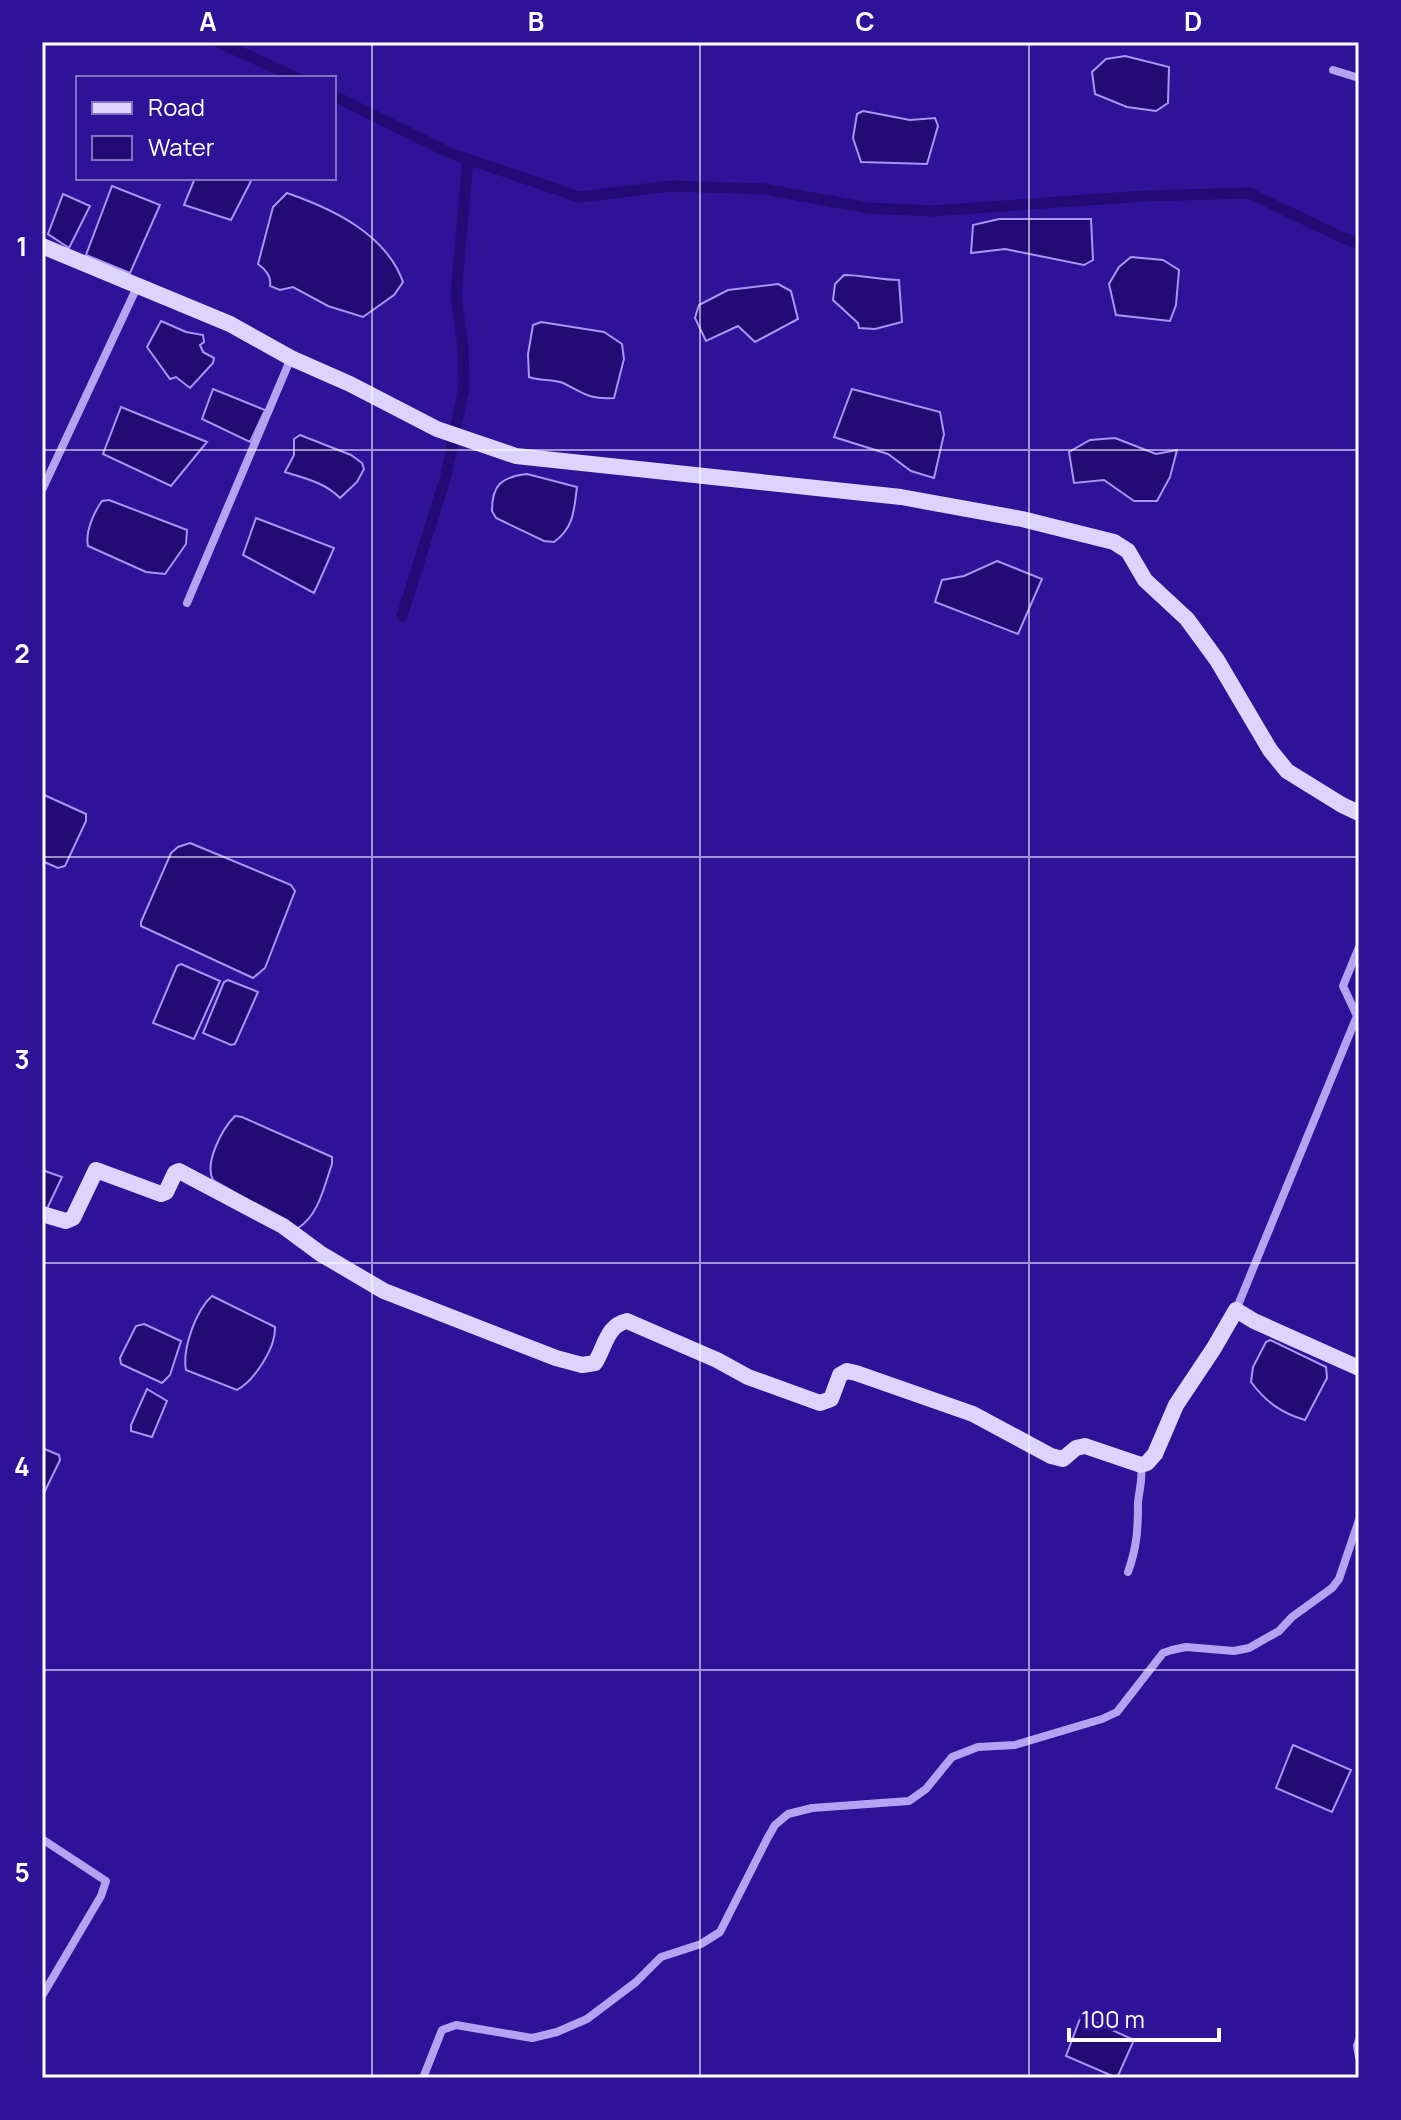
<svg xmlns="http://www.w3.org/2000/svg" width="1401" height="2120" viewBox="0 0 1401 2120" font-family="Manrope,sans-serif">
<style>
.water{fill:#220b74;stroke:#a796f6;stroke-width:2}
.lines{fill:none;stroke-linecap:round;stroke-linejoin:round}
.canal{stroke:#220b74;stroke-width:11}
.street{stroke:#b3a4f3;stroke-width:8}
.secondary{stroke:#dcd4fd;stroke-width:16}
.grid{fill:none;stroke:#fff;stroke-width:2;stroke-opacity:0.55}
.neatline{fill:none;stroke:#fff;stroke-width:3}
.grid-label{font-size:26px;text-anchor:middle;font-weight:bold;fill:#fff}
</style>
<rect width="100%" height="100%" fill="#2e1298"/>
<path class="water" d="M1125 56 1169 67 1168 103 1156 111 1127 107 1095 94 1092 72 1106 59Z
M863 111 910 120 935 118 938 126 927 164 861 162 853 138 857 114Z
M195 178H244L251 181 231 220 184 205Z
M112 186 160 205 130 273 86 255Z
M287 193C333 209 386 234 403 282L394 295 363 317 328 306 293 287 280 290 270 286C272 276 265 269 258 264L273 207Z
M63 194 90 206 69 248 48 234Z
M999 219H1091L1093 260 1084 265 1005 249 971 253 973 225Z
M1131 257 1163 260 1179 270 1176 305 1170 321 1116 315 1109 284 1119 267Z
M844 275C863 275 880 280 899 280L902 322 875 329 859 328 858 323 833 300 835 284Z
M778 284 791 291 798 319 755 342 738 326 706 341 695 318 699 305 728 290Z
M161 321 186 332 203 335 204 342 200 345 203 352 214 358 213 363 190 388 176 377 170 379 147 347Z
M541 322 604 332 622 344 624 359 614 398C589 400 584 393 563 383 553 379 540 381 529 377L528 354 533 325Z
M213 389 265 410 250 442 202 419Z
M852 389 940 412 944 434 934 478 911 471 888 454 834 437Z
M121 407 207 442 171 486 103 454Z
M300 435 351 455 362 463 364 469 357 482 340 498C324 482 306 479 285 472L294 455V439Z
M1115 438 1156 454 1177 450 1170 477 1157 501H1134L1104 480 1074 483 1069 452 1090 440Z
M527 474 577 487C574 510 574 528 554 542L544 541 496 518 492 511C492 484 502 477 527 474Z
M109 500 187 530 186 544 165 574 146 572 88 546C85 532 94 512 102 501Z
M256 518 334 548 314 593 243 555Z
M997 561 1042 579 1018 634 935 602 942 580 964 576Z
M42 794 86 814V821L65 866 58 868 42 861Z
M190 843 291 885 295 891 265 968 253 978 141 926V922L171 853 178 847Z
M181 964 220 981 194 1039 153 1023 177 966Z
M228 980 258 992 235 1044 231 1045 203 1033 224 982Z
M235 1116 242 1117 332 1157V1164C324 1186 319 1215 298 1228L213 1180C204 1163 222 1129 235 1116Z
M42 1170 62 1177 45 1213 42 1212Z
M212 1296 275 1327C276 1347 255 1380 237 1390L186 1370C182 1349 196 1310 212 1296Z
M144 1324 181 1341 170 1375 162 1383 121 1364 120 1358 136 1326Z
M1270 1340 1326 1367 1327 1378 1305 1420C1281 1413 1266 1402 1251 1382L1253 1367 1266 1342Z
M147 1389 167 1401 152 1437 131 1431V1425Z
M42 1448 59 1455 60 1460 42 1497Z
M1293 1745 1351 1770 1332 1812 1276 1788Z
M1081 2016 1134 2040 1117 2078 1066 2056Z"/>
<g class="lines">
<path class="canal" d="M218 42 297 78
M334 96 450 153 579 197 672 186 764 189 868 208 932 211 1145 196 1249 193 1343 238 1359 243
M402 616 446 476 464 387 463 347 456 295 468 159"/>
<path class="street" d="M1333 70 1359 78
M42 490 138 285
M187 603 291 358
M1236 1310 1357 1016 1343 986 1359 947
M1128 1572C1137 1547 1138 1529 1138 1503 1139 1490 1143 1479 1141 1465
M42 1839 106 1881 101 1896 42 1996
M1359 2040 1357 2046 1359 2057
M423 2078 442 2030 456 2025 532 2038 557 2032 587 2019 636 1982 661 1957 701 1944 720 1932 767 1839 775 1825 788 1814 812 1808 909 1801 926 1789 952 1757 978 1747 1015 1745 1102 1719 1117 1712 1163 1653 1172 1650 1186 1647 1234 1651 1249 1648 1279 1631 1292 1617 1332 1588 1339 1579 1359 1520"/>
<path class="secondary" d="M42 246 230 324 291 358 350 384 437 429 516 456 901 497 1022 519 1114 542 1128 551 1145 580 1187 619 1217 660 1270 750 1287 771 1342 805 1359 813
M42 1214 66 1221 73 1218 96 1170 161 1194 166 1192 175 1173 179 1171 283 1226 321 1254 384 1291 556 1358 582 1365 595 1363C605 1347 607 1325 627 1321L717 1360 748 1377 820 1403 831 1399 840 1375 847 1371 856 1373 973 1414 1051 1456 1063 1459 1076 1448 1085 1446 1141 1465 1147 1463 1155 1454 1176 1405 1214 1348 1236 1310 1254 1321 1359 1368"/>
</g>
<path class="grid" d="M372 42V2078M700 42V2078M1029 42V2078M42 450H1359M42 857H1359M42 1263H1359M42 1670H1359"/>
<rect width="1401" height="2120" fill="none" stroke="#2e1298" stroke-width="88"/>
<rect x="76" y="76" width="260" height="104" fill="#2e1298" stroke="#8271c1" stroke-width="2"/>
<rect x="92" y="102" width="40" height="12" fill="#dcd4fd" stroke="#8271c1" stroke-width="2"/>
<text x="148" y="116" font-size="24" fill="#ffffff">Road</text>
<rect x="92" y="136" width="40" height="24" fill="#220b74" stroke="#8271c1" stroke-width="2"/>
<text x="148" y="156" font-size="24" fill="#ffffff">Water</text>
<path d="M1069 2028v12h150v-12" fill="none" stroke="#ffffff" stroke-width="4"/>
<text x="1081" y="2028" font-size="24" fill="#ffffff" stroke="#2e1298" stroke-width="6" paint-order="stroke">100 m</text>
<rect x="44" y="44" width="1313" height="2032" class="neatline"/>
<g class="grid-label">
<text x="208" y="31">A</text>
<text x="536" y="31">B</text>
<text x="865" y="31">C</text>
<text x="1193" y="31">D</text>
<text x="22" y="256">1</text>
<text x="22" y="663">2</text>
<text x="22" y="1069">3</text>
<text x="22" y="1476">4</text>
<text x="22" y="1882">5</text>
</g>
</svg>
